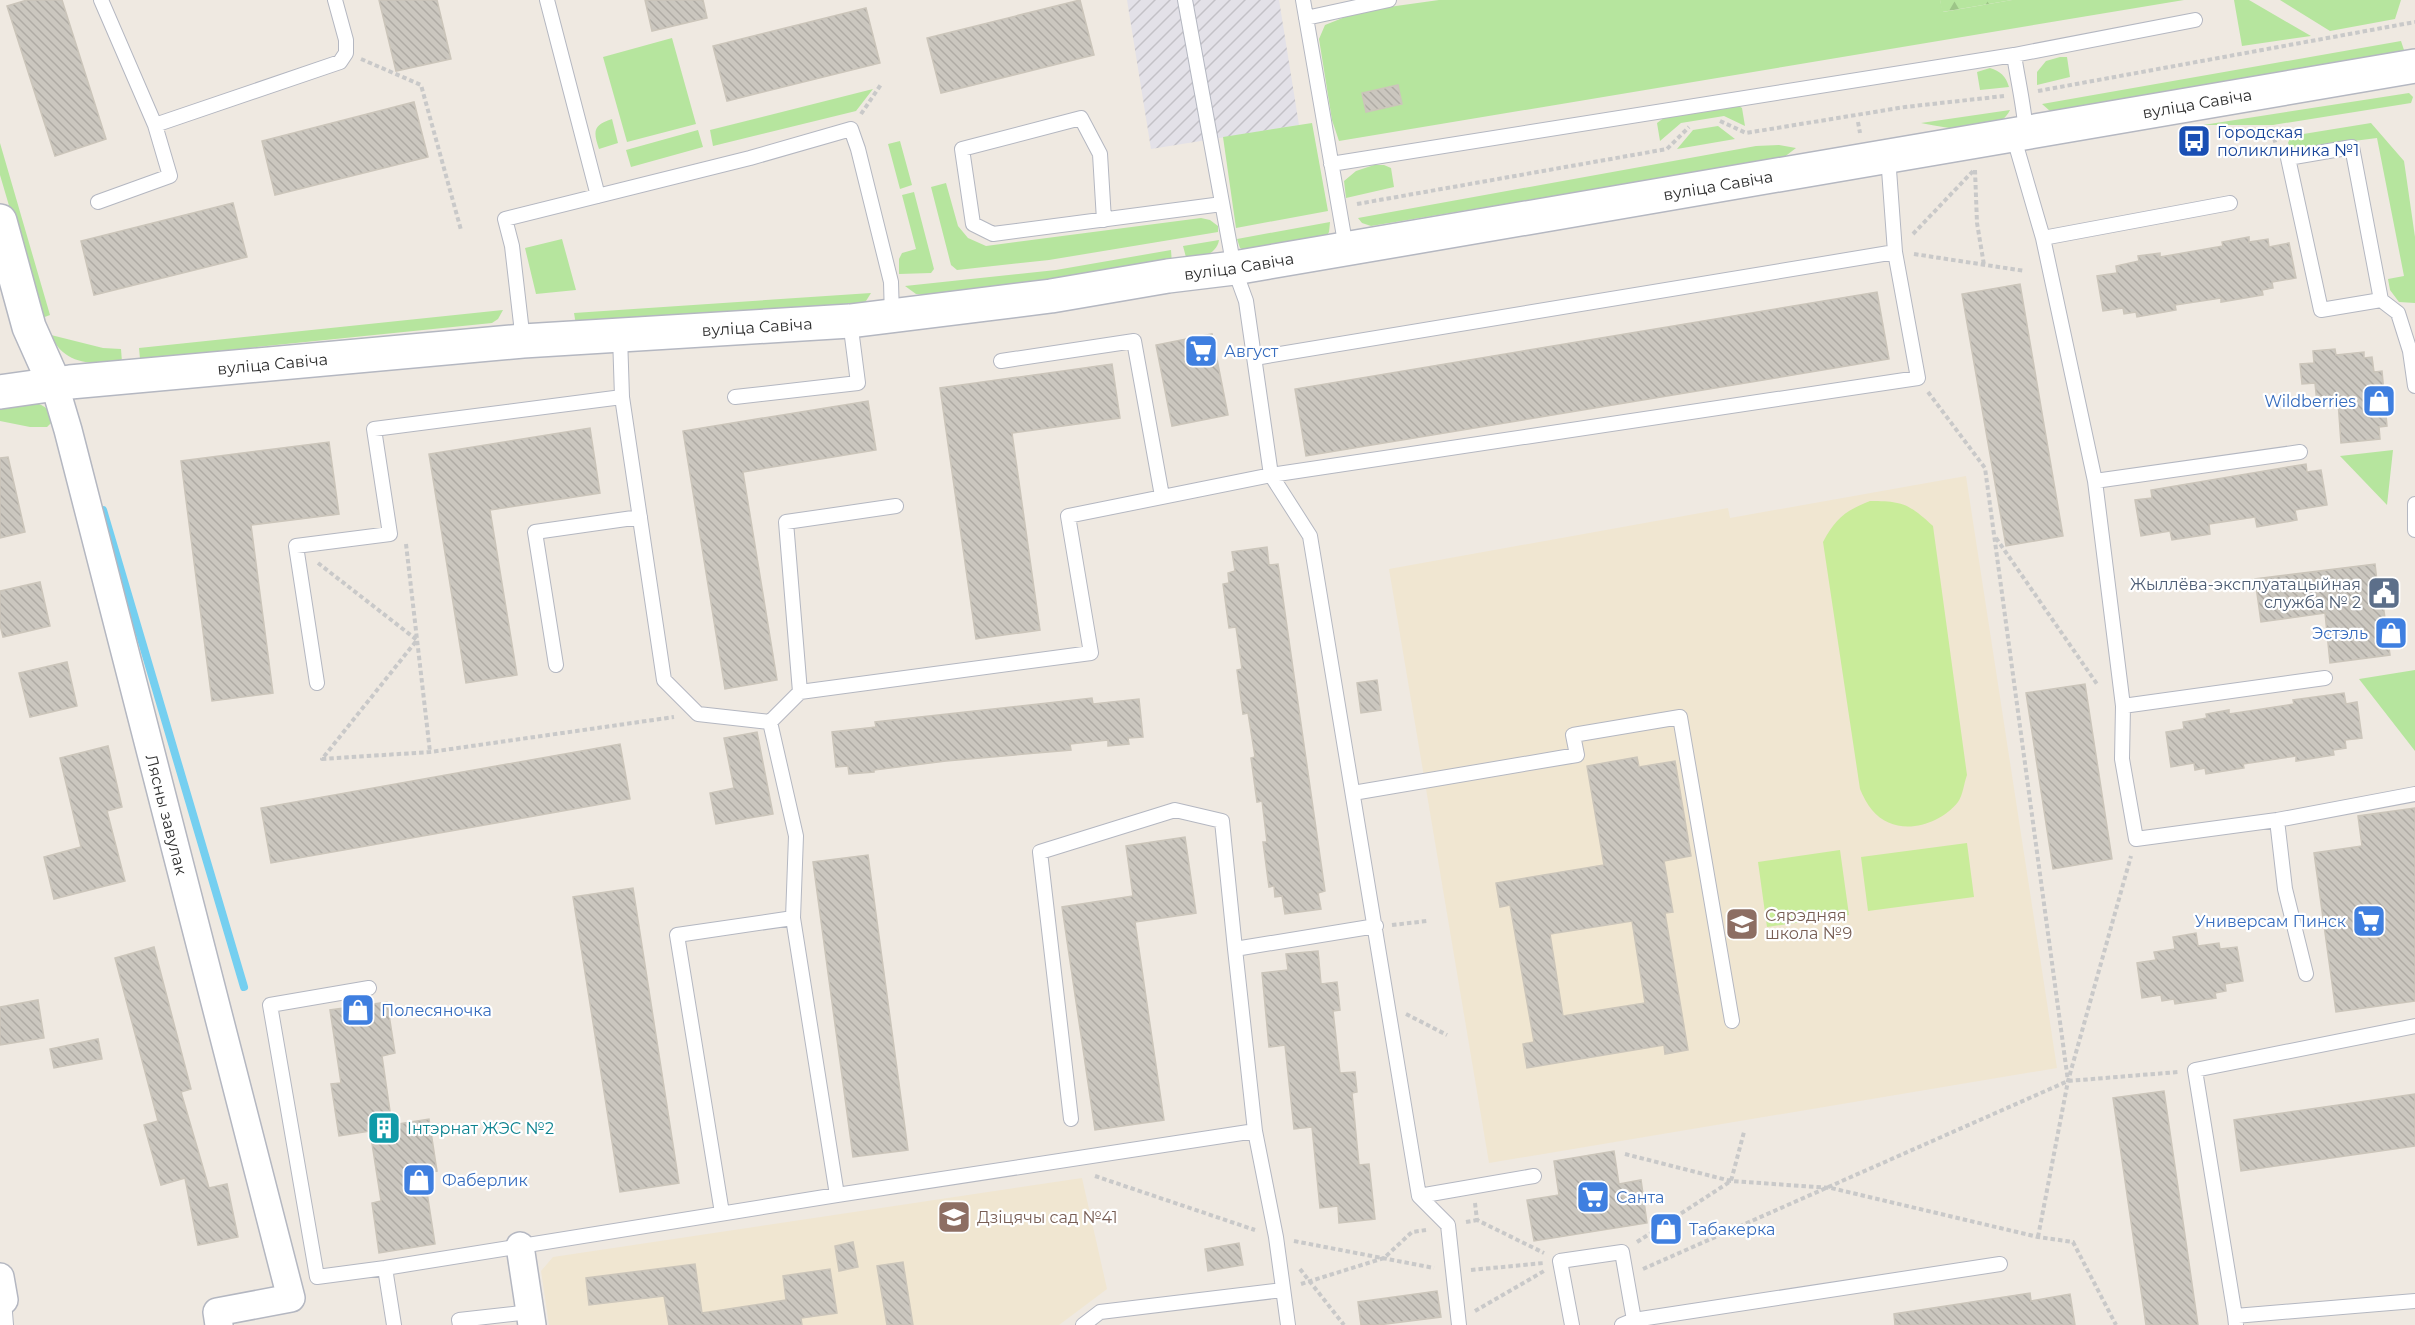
<svg xmlns="http://www.w3.org/2000/svg" width="2415" height="1325" viewBox="0 0 2415 1325" font-family="Montserrat,sans-serif">
<style>
.industrial{fill:url(#industrial-furrows)}
.education{fill:#f0e6d1}
.grass{fill:#b6e59e}
.forest{fill:url(#forest-firs)}
.pitch{fill:#c9ec9a}
.lines{fill:none;stroke-linecap:round;stroke-linejoin:round}
.stream{stroke:#75cff0;stroke-width:8}
.building{fill:url(#building-back-hatch);stroke:#cbc5ba;stroke-width:1.5;fill-rule:evenodd}
.service-casing{stroke:#b4b7c1;stroke-width:16}
.minor-casing{stroke:#b4b7c1;stroke-width:30}
.tertiary-casing{stroke:#b4b7c1;stroke-width:36}
.path{stroke:#c9c9c9;stroke-width:4;stroke-dasharray:4.5 3;stroke-linecap:butt}
.service{stroke:#fff;stroke-width:14}
.minor{stroke:#fff;stroke-width:27}
.tertiary{stroke:#fff;stroke-width:33}
.labels{text-anchor:middle;dominant-baseline:central;stroke-width:4.5;stroke-linejoin:round;paint-order:stroke}
.street-label{font-size:16px;fill:#2e2e2e;stroke:#fff}
.transit-label{font-size:16px;fill:#164399;stroke:#fff;text-anchor:start}
.shop-label{font-size:16px;fill:#366cbe;stroke:#fff;text-anchor:start}
.service-label{font-size:16px;fill:#4e5e75;stroke:#fff;text-anchor:end}
.education-label{font-size:16px;fill:#785e54;stroke:#fff;text-anchor:start}
.culture-label{font-size:16px;fill:#0d838f;stroke:#fff;text-anchor:start}
</style>
<defs>
<pattern id="industrial-furrows" width="10" height="10" patternUnits="userSpaceOnUse" patternTransform="scale(1.5)"><rect width="10" height="10" fill="#e3e1e8"/><path d="M-1 1l2-2M0 10L10 0M9 11l2-2" fill="none" stroke="#c3c1c7"/></pattern>
<pattern id="forest-firs" width="22" height="20" patternUnits="userSpaceOnUse" patternTransform="scale(1.5)"><rect width="22" height="20" fill="#b6e59e"/><path d="M5 1l3.5 6h-7zM16 11l3.5 6h-7z" fill="#9dc588"/></pattern>
<pattern id="building-back-hatch" width="6" height="6" patternUnits="userSpaceOnUse" patternTransform="scale(1.5)"><rect width="6" height="6" fill="#cbc7bf"/><path d="M-1 5l2 2M0 0l6 6M5-1l2 2" fill="none" stroke="#afaba4"/></pattern>
</defs>
<rect width="100%" height="100%" fill="#efe9e1"/>
<path class="industrial" d="M1127 0H1279L1299 125 1151 149Z"/>
<path class="education" d="M1966 476 2057 1068 1489 1163 1389 569 1728 508 1730 518Z
M1082 1178 1107 1289 1059 1325H549L541 1271 553 1257Z"/>
<path class="grass" d="M1439 0H1940L1943 12 2012 0H2184L1339 141 1332 120 1319 39 1325 25 1360 11Z
M2234 0H2249L2311 36 2242 46Z
M2280 0H2401L2395 19 2330 31Z
M672 38 696 124 627 142 603 57Z
M2401 41 2405 53 2067 114 2050 111 2042 104Z
M2060 57H2067L2070 77 2037 85V72L2046 61Z
M1990 68C2000 71 2006 76 2009 87L1980 90 1977 72Z
M873 89 856 111 713 146 710 130Z
M2409 93 2413 97 2411 103 2273 125H2203Z
M1734 103 1742 108 1745 126 1724 116 1681 123 1660 141 1657 123 1668 115Z
M2010 110C1996 139 1947 128 1921 123Z
M612 119 618 143 599 149C593 131 593 125 612 119Z
M1312 123 1328 211 1236 228 1223 137Z
M2371 123 2404 161 2415 237V303L2399 302 2390 290 2388 279 2404 276 2377 138 2291 149 2288 143 2291 136Z
M1718 126 1735 139 1677 149 1693 130Z
M698 130 703 147 631 167 626 150Z
M900 141 912 185 900 189 888 144Z
M0 143 50 315 42 318 0 175Z
M1779 145 1796 148 1783 158 1371 226 1362 223 1358 218 1756 146Z
M1374 165H1384L1391 168 1394 187 1346 198 1344 181 1356 171Z
M946 183 958 226 968 238 986 246 1201 218 1210 220 1218 226V232L1049 260 957 270 951 265 931 187Z
M914 192 934 269 931 273 899 274V259L902 253 916 249 902 195Z
M1330 222 1329 232 1325 239 1249 252 1240 248 1237 239Z
M562 239 576 290 536 294 525 248Z
M1219 240C1217 254 1199 260 1187 261L1183 246Z
M1171 250 1172 264 1075 280 925 295 916 294 905 286 1056 270Z
M871 293 866 301 859 306 576 325 574 313Z
M503 310 498 319 492 323 140 359 139 348Z
M51 335 103 348 121 349 122 362C93 364 64 366 51 335Z
M32 401C44 406 51 408 52 422L47 427H30L0 421V402Z
M2393 450 2387 505 2340 456Z
M2415 670V751L2359 679Z"/>
<path class="forest" d="M1940 0H2012L1942 12Z"/>
<path class="pitch" d="M1870 501C1903 501 1909 504 1933 526L1967 775C1964 783 1963 795 1958 802 1938 827 1895 838 1872 810 1867 804 1863 796 1860 789L1823 542C1836 518 1845 511 1870 501Z
M1967 843 1974 897 1868 911 1861 857Z
M1840 850 1849 915 1767 927 1758 862Z"/>
<g class="lines">
<path class="stream" d="M103 510 244 987"/>
</g>
<path class="building" d="M27 0H62L106 139 55 156 7 6Z
M379 0H437L451 59 396 71Z
M645 0H703L707 18 652 31Z
M1080 0 1094 55 941 93 927 38Z
M866 8 880 63 727 101 713 46Z
M1398 85 1402 104 1366 112 1362 93Z
M414 102 428 157 275 195 262 141Z
M233 203 247 257 94 295 81 241Z
M2249 237V242L2268 239 2269 247 2289 243 2296 278 2272 282 2273 288 2262 290 2263 295 2221 302V298L2175 305 2176 310 2137 317 2136 312 2124 314 2123 308 2103 311 2097 276 2117 273 2116 266 2139 261 2138 256 2160 253V257L2223 246 2222 242Z
M2020 284 2063 536 2006 546 1962 294Z
M1877 292 1889 359 1306 456 1295 389Z
M1212 334 1228 415 1172 426 1156 345Z
M2335 349 2336 355 2364 352V358L2372 357 2374 372 2382 371 2387 426 2379 427 2380 439 2341 443 2338 401 2317 403 2315 383 2302 384 2300 364 2314 363 2313 351Z
M1112 364 1120 418 1012 433 1040 630 976 639 940 388Z
M868 401 876 450 743 472 777 680 725 689 683 431Z
M590 428 600 493 490 510 517 675 466 683 429 454Z
M329 442 339 514 251 525 273 693 212 701 181 461Z
M8 457 25 532 0 538V458Z
M2306 464 2307 472 2321 470 2327 505 2295 510 2297 520 2257 527 2255 517 2209 524 2210 534 2172 540 2170 531 2141 536 2135 500 2152 498 2151 490Z
M1267 547 1269 565 1278 564 1325 891 1318 893 1321 909 1285 914 1282 896 1275 897 1274 886 1269 887 1263 842H1267L1262 801 1257 802 1251 758 1255 757 1248 713 1243 714 1237 670 1242 669 1236 627 1229 628 1223 584 1229 583 1228 573 1235 571 1232 552Z
M2375 564 2378 590 2381 589 2390 655 2330 663 2325 613 2261 622 2255 579Z
M40 582 50 626 3 637 0 625V591Z
M67 662 77 706 30 717 19 673Z
M1377 680 1381 710 1361 713 1357 683Z
M2085 684 2112 859 2053 869 2026 693Z
M2344 693 2346 704 2357 702 2362 738 2345 740 2346 748 2333 750 2334 755 2296 761V756L2243 764 2244 768 2206 774 2205 768 2195 770 2194 763 2171 767 2166 732 2184 729 2183 722 2207 718 2206 714 2229 710V714L2294 704 2293 700Z
M1092 698 1093 704 1139 699 1143 737 1128 738 1129 744 1108 746V740L1070 744 1071 750 946 761 874 770V772L849 774 848 766 836 767 832 732 876 727 875 722Z
M757 732 773 814 716 824 710 793 734 788 724 738Z
M620 744 630 799 271 863 261 808Z
M108 746 122 807 107 811 125 881 54 899 44 857 81 847 60 758Z
M1637 757 1639 767 1675 761 1691 856 1664 861 1673 912 1665 913 1688 1050 1665 1054 1664 1045 1527 1068 1523 1044 1534 1042 1510 905 1500 907 1496 883 1604 865 1587 766ZM1632 921 1645 1003 1563 1016 1550 934Z
M2415 808V1001L2336 1012 2314 853 2362 846 2358 816Z
M1185 837 1196 913 1135 922 1164 1120 1095 1130 1062 907 1133 896 1126 846Z
M868 855 908 1150 853 1157 813 862Z
M633 888 679 1183 620 1192 573 897Z
M2196 933 2198 946 2219 943 2220 949 2237 947 2243 981 2225 984 2226 991 2215 993 2216 998 2175 1004 2174 999 2162 1001 2161 995 2142 998 2137 963 2156 960 2154 952 2175 949 2173 937Z
M154 947 191 1089 181 1092 209 1188 227 1184 238 1237 198 1245 185 1178 161 1185 144 1125 158 1121 115 958Z
M1318 951 1321 984 1337 982 1340 1010 1333 1011 1340 1073 1355 1072 1357 1092 1352 1093 1359 1165 1369 1164 1375 1219 1339 1223 1338 1206 1320 1208 1312 1127 1294 1129 1285 1045 1269 1047 1262 973 1288 970 1286 954Z
M38 1000 44 1038 0 1045V1007Z
M387 1002 395 1053 382 1056 392 1125 429 1119 437 1171 424 1173 435 1244 379 1253 372 1203 381 1201 370 1131 339 1136 331 1084 341 1083 330 1010Z
M98 1039 102 1059 54 1068 50 1049Z
M2164 1091 2198 1325H2146L2113 1098Z
M2415 1094V1146L2241 1171 2234 1120Z
M1614 1151 1619 1184 1641 1180 1647 1223 1534 1241 1527 1200 1559 1195 1554 1161Z
M853 1242 858 1267 839 1271 835 1246Z
M1239 1243 1243 1265 1208 1271 1205 1249Z
M903 1262 913 1325H887L877 1266Z
M695 1264 702 1313 786 1300 783 1276 830 1269 837 1313 801 1318 802 1325H669L664 1296 589 1305 586 1278Z
M1437 1291 1441 1317 1378 1325H1361L1358 1302Z
M2030 1293 2031 1301 2070 1294 2075 1325H1895L1894 1314Z"/>
<g class="lines">
<g class="service-casing">
<path id="service" d="M547 0 598 196
M1185 0 1234 268 1246 301 1271 475 1310 536 1419 1196 1448 1225 1459 1325
M1303 0 1346 248
M1306 18 1389 0
M2014 55C2018 81 2024 106 2026 133
M155 125 340 62 346 53V40L335 0
M2013 135 2043 238 2095 481 2123 706 2122 759 2136 839 2277 820 2415 794
M1888 156 1895 252
M1331 164 2014 55 2195 20
M98 202 170 176 155 125 101 0
M1104 220 1100 154 1081 118 962 149 973 224 993 234 1222 204
M2043 238 2230 203
M2381 300 2321 310 2288 158 2352 147 2381 300 2398 313 2410 351 2415 386
M620 336 622 397 664 680 698 714 770 722 800 692 786 522 896 506
M523 341 512 246 505 219 750 158 851 129 858 149 891 282 892 317
M1001 361 1134 341 1162 496
M735 397 858 383 850 321
M2095 481 2300 452
M2415 504V530
M556 665 535 532 640 517
M317 683 296 546 390 534 374 429 622 397
M800 692 1091 653 1068 516 1271 475 1918 378 1895 252 1255 358
M2123 706 2325 678
M770 722 796 836 793 918
M1353 793 1577 755 1573 735 1680 717 1732 1021
M2277 820 2285 889 2306 974
M369 988 270 1005 317 1277 385 1268 837 1195 1255 1131 1235 949 1376 926
M1071 1119 1040 852 1175 810 1222 821 1235 949
M1255 1131 1276 1237 1288 1325
M1419 1196 1534 1176
M722 1213 677 935 793 918 837 1195
M385 1268 394 1325
M4 1300 6 1325
M2235 1316 2195 1070 2415 1026
M460 1325 459 1320 530 1312
M1083 1325 1100 1312 1283 1290
M1572 1325 1560 1261 1622 1252 1634 1320
M1622 1325 1634 1320 2000 1264
M2236 1325 2235 1316 2415 1301"/>
</g>
<g class="minor-casing">
<g id="minor">
<path id="s1" d="M54 383 68 430 291 1298 217 1312 219 1325"/>
<path d="M520 1246 532 1325"/>
<path d="M0 1277 4 1300"/>
</g>
</g>
<g class="tertiary-casing">
<g id="tertiary">
<path d="M0 221 29 327 54 383"/>
<path id="s2" d="M0 392 70 382 523 341 850 321 1051 296 1168 276 1234 268 2415 66"/>
</g>
</g>
<path class="path" d="M361 59 421 85 461 230
M2038 91 2415 22
M861 114 882 83
M1720 121 1746 133 1905 107 2004 96
M1858 122 1860 133
M2191 130 2194 141
M2272 131 2276 145
M1975 170 1977 223 1984 265
M1357 204 1667 149 1689 127
M1913 234 1974 170
M1914 254 2025 271
M1928 392 1985 468 2068 1081
M1996 538 2097 684
M406 544 430 752
M318 563 417 640 322 759 430 752 674 717
M1392 925 1427 921
M1406 1014 1447 1035
M1625 1154 1731 1181 1831 1188 2038 1237 2073 1242 2116 1325
M1095 1176 1255 1230
M1475 1203 1477 1220 1544 1253
M1466 1222 1477 1220
M2038 1237 2068 1081 2131 856
M1294 1241 1434 1268
M1637 1242 1731 1181 1744 1132
M1300 1269 1344 1325
M1643 1269 2068 1081 2178 1072
M1471 1270 1544 1263
M1301 1284 1384 1258 1412 1232 1426 1230
M1475 1311 1544 1271"/>
<use href="#service" class="service"/>
<use href="#minor" class="minor"/>
<use href="#tertiary" class="tertiary"/>
</g>
<defs>
<g id="bus-square" transform="scale(1.725)"><rect x="-9" y="-9" width="18" height="18" rx="4" fill="#1a4fb4" stroke="#fff"/><path d="M-5-6H5V4H4V6H2V4H-2V6H-4V4H-5ZM-3.5-4V0h7V-4ZM-3.5 1.2v1.5H-2V1.2ZM2 1.2v1.5H3.5V1.2Z" fill="#fff"/></g>
<g id="supermarket-square" transform="scale(1.725)"><rect x="-9" y="-9" width="18" height="18" rx="4" fill="#3f7fe0" stroke="#fff"/><path d="M-6-5.5h2.5l.6 2H6L4.5 2H-2.5L-4.4-4H-6ZM-1.5 3.2a1.3 1.3 0 1 0 .1 0ZM3 3.2a1.3 1.3 0 1 0 .1 0Z" fill="#fff"/></g>
<g id="shop-square" transform="scale(1.725)"><rect x="-9" y="-9" width="18" height="18" rx="4" fill="#3f7fe0" stroke="#fff"/><path d="M-5-2.5h2.3a2.7 3.5 0 0 1 5.4 0H5L5.5 6h-11ZM-1.5-2.5h3a1.5 2.3 0 0 0-3 0Z" fill="#fff"/></g>
<g id="civic-square" transform="scale(1.725)"><rect x="-9" y="-9" width="18" height="18" rx="4" fill="#5c6f8a" stroke="#fff"/><path d="M-.6-6.5H3V-4.5H.6V-3L4-1V1h2V6H-6V1h2V-1L-.6-3ZM-1.2 2.5V6h2.4V2.5Z" fill="#fff"/></g>
<g id="school-square" transform="scale(1.725)"><rect x="-9" y="-9" width="18" height="18" rx="4" fill="#8d6e63" stroke="#fff"/><path d="M0-5L7-2L0 1L-7-2ZM-4 1L0 2.5L4 1V4Q0 6-4 4Z" fill="#fff"/></g>
<g id="building-square" transform="scale(1.725)"><rect x="-9" y="-9" width="18" height="18" rx="4" fill="#0f9aa8" stroke="#fff"/><path d="M-4-6H4V6H1V3H-1V6H-4ZM-2.5-4.3h1.7v1.8h-1.7ZM.8-4.3h1.7v1.8H.8ZM-2.5-1h1.7V.8h-1.7ZM.8-1h1.7V.8H.8Z" fill="#fff"/></g>
</defs>
<g fill-rule="evenodd">
<use href="#bus-square" x="2194" y="141"/>
<use href="#supermarket-square" x="1201" y="351"/>
<use href="#shop-square" x="2379" y="401"/>
<use href="#civic-square" x="2384" y="593"/>
<use href="#shop-square" x="2391" y="633"/>
<use href="#supermarket-square" x="2369" y="921"/>
<use href="#school-square" x="1742" y="924"/>
<use href="#shop-square" x="358" y="1010"/>
<use href="#building-square" x="384" y="1128"/>
<use href="#shop-square" x="419" y="1180"/>
<use href="#supermarket-square" x="1593" y="1197"/>
<use href="#school-square" x="954" y="1217"/>
<use href="#shop-square" x="1666" y="1229"/>
</g>
<g class="labels">
<g class="street-label">
<text stroke="none"><textPath href="#s2" startOffset="2218">вуліца Савіча</textPath></text>
<text stroke="none"><textPath href="#s2" startOffset="1732">вуліца Савіча</textPath></text>
<text stroke="none"><textPath href="#s2" startOffset="1246">вуліца Савіча</textPath></text>
<text stroke="none"><textPath href="#s2" startOffset="760">вуліца Савіча</textPath></text>
<text stroke="none"><textPath href="#s2" startOffset="274">вуліца Савіча</textPath></text>
<text stroke="none"><textPath href="#s1" startOffset="446">Лясны завулак</textPath></text>
</g>
<g class="transit-label">
<text x="2217" y="132">Городская<tspan x="2217" dy="18">поликлиника №1</tspan></text>
</g>
<g class="shop-label">
<text x="1224" y="351">Август</text>
<text x="2356" y="401" text-anchor="end">Wildberries</text>
<text x="2368" y="633" text-anchor="end">Эстэль</text>
<text x="2346" y="921" text-anchor="end">Универсам Пинск</text>
<text x="381" y="1010">Полесяночка</text>
<text x="442" y="1180">Фаберлик</text>
<text x="1616" y="1197">Санта</text>
<text x="1689" y="1229">Табакерка</text>
</g>
<g class="service-label">
<text x="2361" y="584">Жыллёва-эксплуатацыйная<tspan x="2361" dy="18">служба № 2</tspan></text>
</g>
<g class="education-label">
<text x="1765" y="915">Сярэдняя<tspan x="1765" dy="18">школа №9</tspan></text>
<text x="977" y="1217">Дзіцячы сад №41</text>
</g>
<g class="culture-label">
<text x="407" y="1128">Інтэрнат ЖЭС №2</text>
</g>
</g>
</svg>
